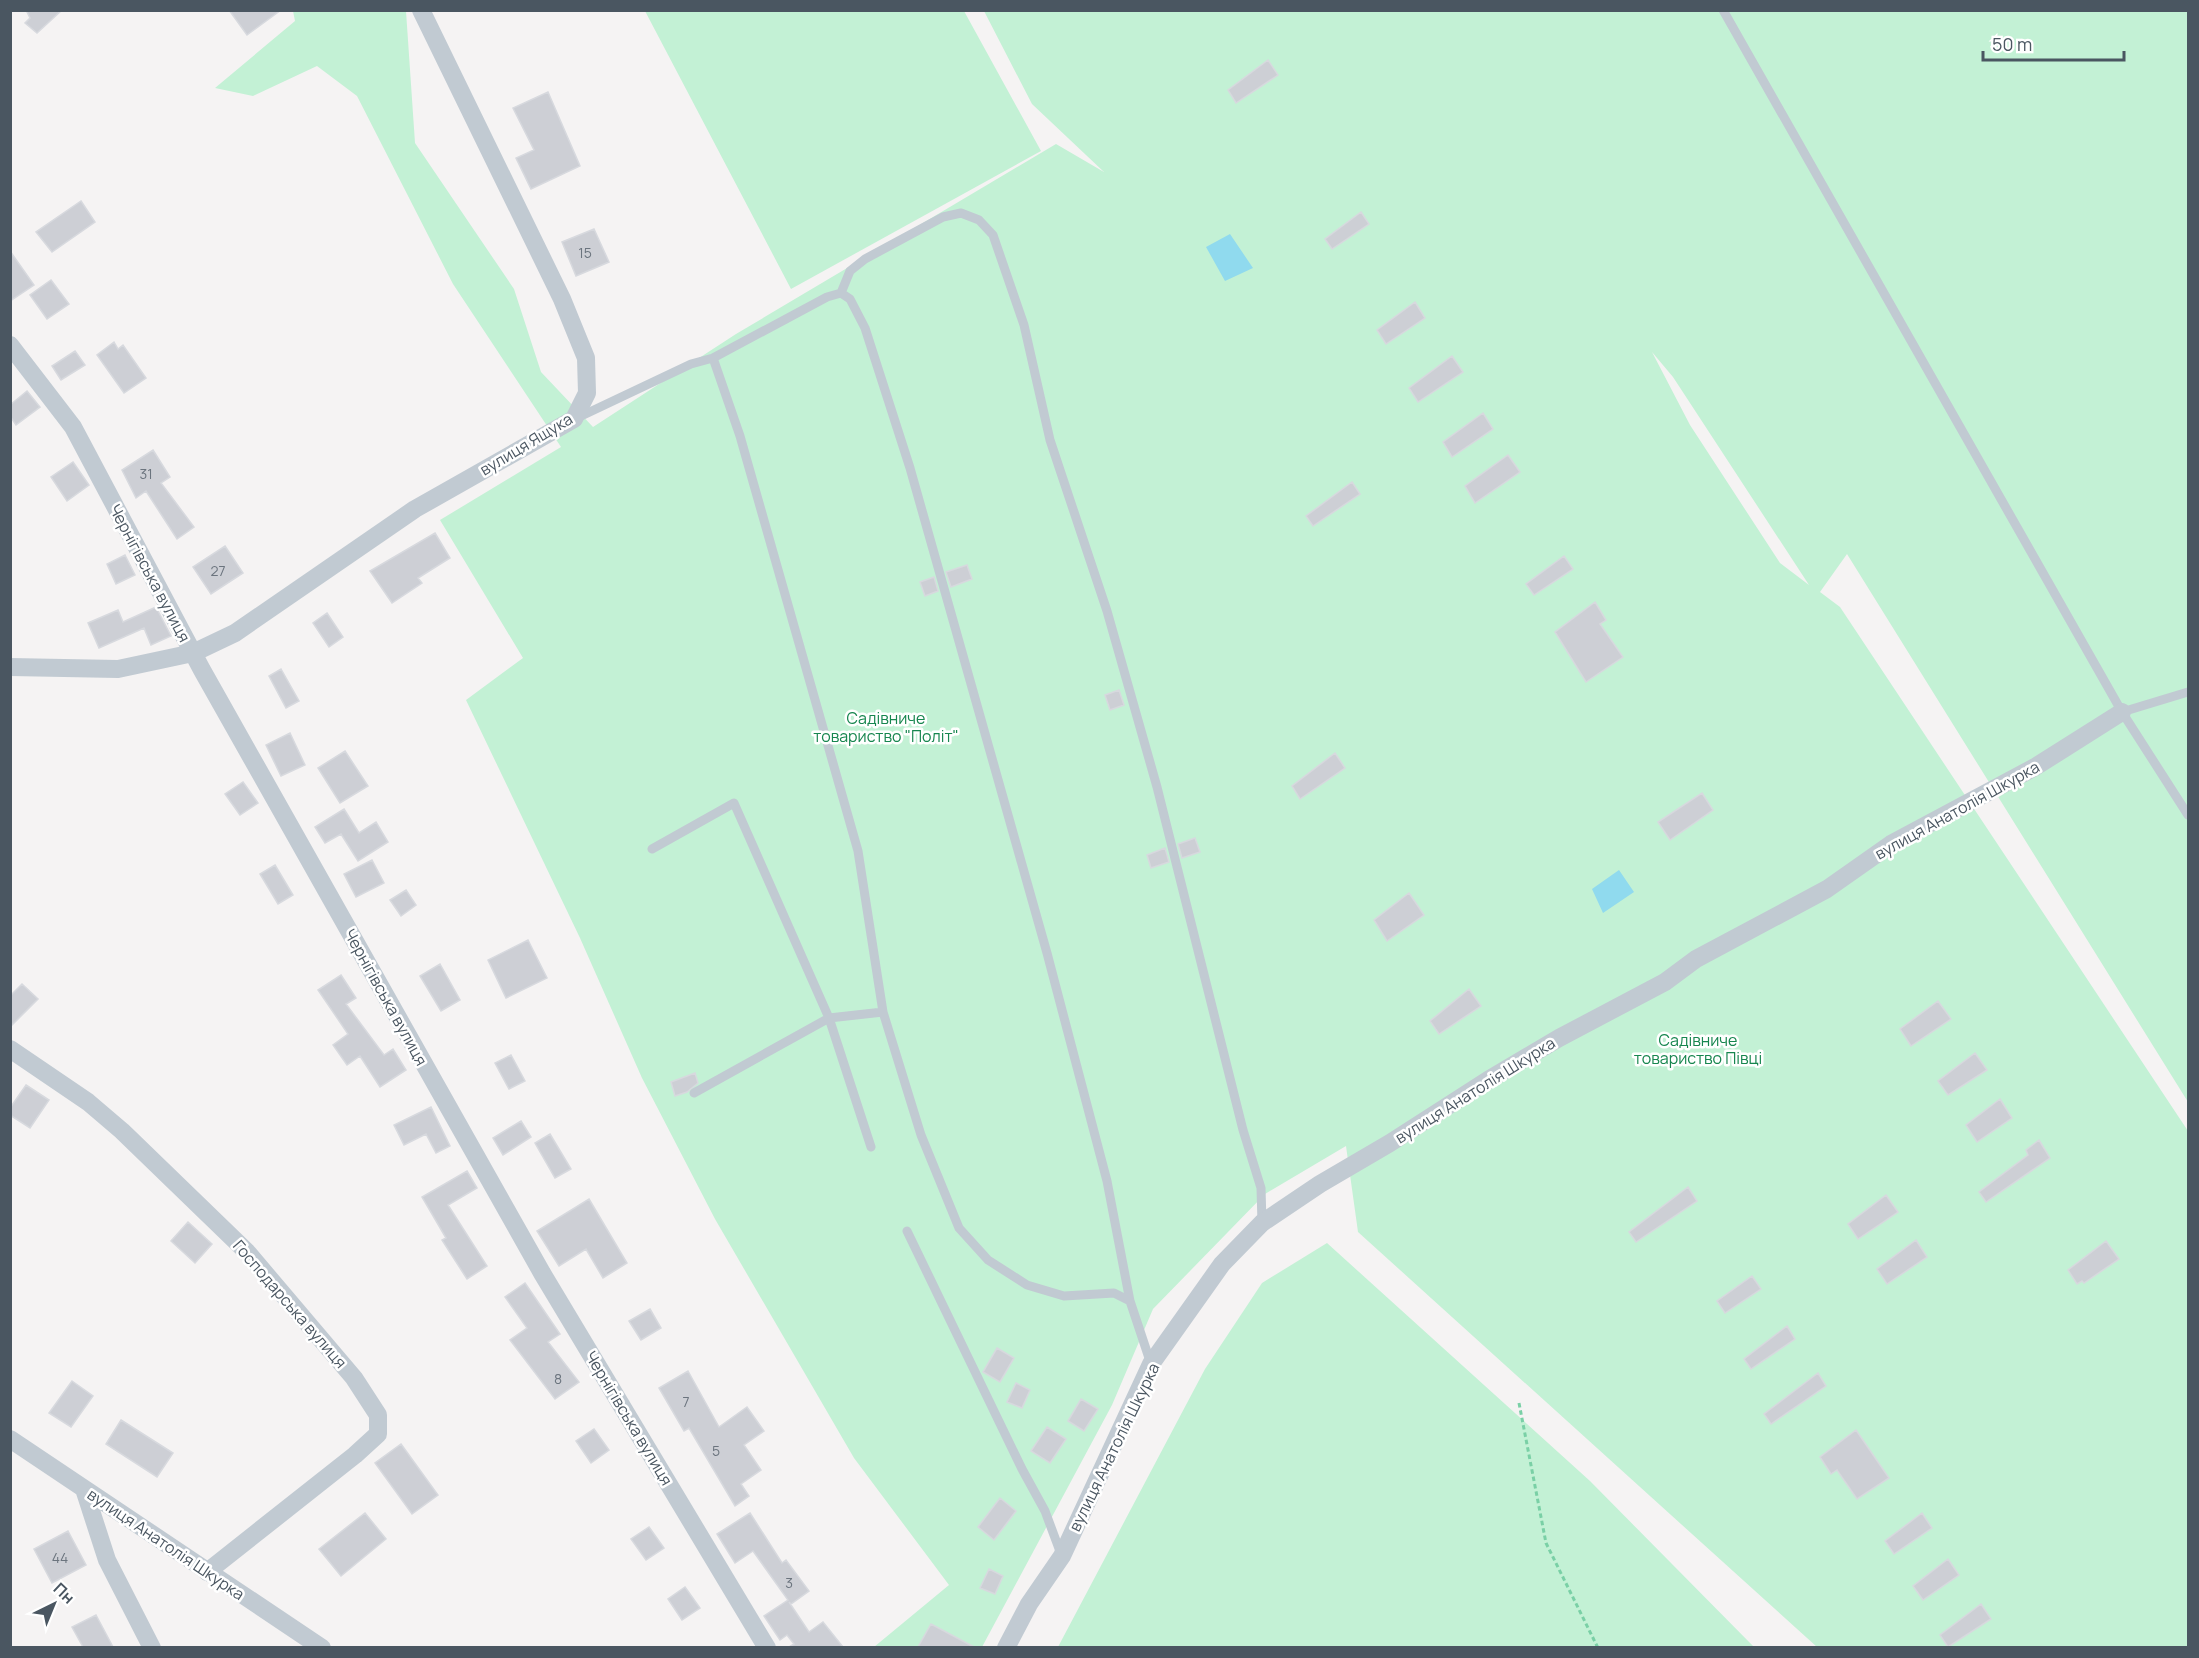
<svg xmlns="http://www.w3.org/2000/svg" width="2199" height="1658" viewBox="0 0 2199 1658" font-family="Manrope,sans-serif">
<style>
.green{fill:#c3f1d5;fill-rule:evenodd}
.water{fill:#90daee}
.building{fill:#cdcfd5;stroke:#d7d9de;stroke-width:1.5}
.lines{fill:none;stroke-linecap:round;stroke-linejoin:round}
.path{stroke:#7ad0a6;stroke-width:3;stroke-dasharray:4.5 3;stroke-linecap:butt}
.service{stroke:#c1cad2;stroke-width:9}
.minor{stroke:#c1cad2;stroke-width:18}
.labels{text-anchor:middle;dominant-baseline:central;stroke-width:5;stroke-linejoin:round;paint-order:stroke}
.number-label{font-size:14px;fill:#6b747e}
.street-label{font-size:16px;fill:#4a5661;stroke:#fff}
.park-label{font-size:16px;fill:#17864f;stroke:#fff}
</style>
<rect width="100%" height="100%" fill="#f5f3f3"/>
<path class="green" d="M293 11H406L415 143 514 289 541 372 593 427 736 334 1056 144 1104 172 1032 104 984 11H2188V1102L1847 554 1820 592 1840 607 2188 1131V1647H1817L1358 1232 1346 1146 1265 1194 1153 1309 1112 1405 982 1647H874L949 1585 854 1458 715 1219 642 1078 580 938 466 700 523 658 440 520 561 447 453 284 357 96 317 66 253 96 215 88 295 21ZM1652 352 1673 377 1809 585 1780 563 1690 425Z
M645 11H964L1041 151 791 289Z
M1327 1243 1590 1481 1754 1647H1058L1205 1369 1262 1283Z"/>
<path class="water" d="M1230 234 1253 268 1225 281 1206 247Z
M1619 870 1634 892 1603 913 1592 889Z"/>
<path class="building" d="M26 10H62L37 33 25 23 30 18Z
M229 10H281L247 35Z
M1268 60 1278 75 1236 103 1228 90Z
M548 92 580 166 531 189 516 158 534 150 513 108Z
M81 201 95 222 52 252 36 232Z
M1361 212 1369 224 1332 249 1325 239Z
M594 229 609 262 576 276 562 242Z
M10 251 34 285 10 301Z
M51 280 69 304 47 319 30 295Z
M1415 302 1425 318 1386 344 1377 330Z
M114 342 118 349 123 345 146 378 124 393 97 355Z
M75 351 85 365 61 380 52 366Z
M1452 356 1463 372 1418 402 1409 388Z
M27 391 40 407 16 425 10 416V405Z
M1483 413 1493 429 1452 457 1443 442Z
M153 450 170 477 161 483 194 527 177 539 146 491 136 498 122 470Z
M1508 455 1520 472 1475 503 1465 486Z
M73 462 89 485 67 501 51 477Z
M1352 482 1360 494 1313 526 1306 516Z
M435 533 450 558 418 578 422 583 392 603 370 571Z
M225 546 243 573 211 594 193 567Z
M125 555 135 575 116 584 107 564Z
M1564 556 1573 569 1534 595 1526 584Z
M967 565 972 579 951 587 946 572Z
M934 577 938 591 925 596 920 582Z
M1595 602 1606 620 1600 624 1623 657 1586 682 1555 632Z
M156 607 171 636 151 645 144 628 99 648 88 623 118 610 123 622Z
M327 613 343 637 329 647 313 623Z
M281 669 299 701 286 708 269 676Z
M1119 690 1124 705 1110 710 1105 695Z
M290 733 305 765 281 776 266 745Z
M345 751 368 786 340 803 318 768Z
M1335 753 1345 768 1300 799 1292 786Z
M243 782 258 803 240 815 225 794Z
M1702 793 1713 810 1670 840 1658 822Z
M344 809 359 833 376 822 388 842 358 861 341 834 325 843 315 827Z
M1195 838 1200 852 1182 858 1178 844Z
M1165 848 1169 862 1151 868 1147 855Z
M372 860 384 883 356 897 344 874Z
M275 865 293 895 278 904 260 874Z
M406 890 416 905 401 916 390 900Z
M1409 893 1424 915 1387 941 1374 920Z
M528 940 547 978 506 998 488 960Z
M440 964 460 1000 441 1011 420 976Z
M341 975 356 998 346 1004 384 1055 393 1049 406 1070 380 1087 360 1056 347 1065 333 1045 348 1034 318 990Z
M22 984 38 999 10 1027V996Z
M1469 989 1481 1006 1439 1034 1430 1021Z
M1938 1001 1951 1019 1911 1046 1900 1029Z
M1975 1053 1987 1070 1948 1095 1938 1081Z
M511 1055 525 1081 509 1089 495 1063Z
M695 1073 698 1083 687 1092 675 1096 671 1082Z
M26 1085 49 1100 30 1128 10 1115V1108Z
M2000 1099 2012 1118 1977 1142 1966 1125Z
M431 1107 450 1146 436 1153 426 1134 404 1145 394 1125Z
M521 1121 531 1137 503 1155 493 1138Z
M550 1134 571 1169 555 1178 535 1143Z
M2039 1140 2050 1158 1986 1202 1979 1192 2028 1155 2026 1150Z
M467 1171 477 1188 448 1205 487 1266 467 1279 442 1240 446 1238 422 1197Z
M1688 1187 1697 1201 1636 1242 1629 1232Z
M1886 1195 1898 1212 1858 1239 1848 1224Z
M589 1199 627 1263 603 1278 586 1249 559 1266 537 1231Z
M188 1222 212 1244 195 1263 171 1241Z
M1916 1240 1927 1257 1887 1284 1877 1269Z
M2106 1241 2119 1259 2084 1283 2082 1281 2077 1284 2068 1270Z
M1752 1276 1761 1289 1725 1313 1717 1301Z
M525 1283 560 1334 548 1342 579 1382 555 1399 510 1340 527 1328 505 1297Z
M650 1309 661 1328 641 1340 629 1321Z
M1787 1326 1795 1339 1751 1369 1744 1359Z
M997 1348 1014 1358 1000 1382 983 1372Z
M688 1371 719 1427 747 1407 764 1431 744 1445 761 1470 741 1484 749 1496 735 1506 689 1428 684 1431 659 1388Z
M1818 1373 1826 1386 1771 1424 1764 1414Z
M72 1381 93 1396 71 1427 49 1413Z
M1016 1383 1030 1390 1022 1408 1007 1402Z
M1081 1399 1098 1409 1084 1431 1068 1421Z
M121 1420 173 1453 157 1477 106 1444Z
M1047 1427 1066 1439 1050 1463 1031 1451Z
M594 1429 609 1450 591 1463 576 1441Z
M1856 1430 1889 1478 1857 1499 1837 1470 1831 1474 1820 1457Z
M401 1444 438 1495 412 1514 375 1463Z
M1000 1498 1016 1511 994 1540 978 1527Z
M365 1513 386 1539 341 1576 319 1549Z
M750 1513 782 1563 786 1560 809 1591 791 1604 789 1602 809 1632 823 1622 843 1647H789L794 1644 787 1635 780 1640 764 1616 788 1600 753 1551 735 1563 717 1534Z
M1922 1513 1932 1528 1894 1554 1885 1541Z
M649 1527 664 1548 646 1560 631 1539Z
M68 1531 86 1565 52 1583 34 1549Z
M1948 1559 1959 1575 1923 1600 1913 1586Z
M989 1569 1003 1576 995 1594 980 1588Z
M685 1587 700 1608 682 1620 668 1599Z
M1981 1604 1991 1619 1948 1647 1940 1635Z
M96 1615 113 1647H83L72 1627Z
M931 1624 974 1647H918Z"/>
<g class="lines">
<path class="path" d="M1519 1403 1546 1543 1598 1648"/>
<path class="service" d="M1723 10 2122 712 2188 815
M841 293 850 271 865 259 943 217 961 213 979 220 993 235 1024 325 1050 440 1107 611 1157 787 1243 1130 1261 1188 1262 1223
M713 358 827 297 841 293 850 299 865 328 910 468 1047 953 1107 1181 1130 1301
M577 418 691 364 713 358 740 436 858 851 883 1012 921 1135 959 1228 988 1260 1027 1285 1064 1296 1114 1293 1130 1301 1151 1364
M2122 712 2188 692
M652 849 734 803 829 1018 871 1147
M694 1093 829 1018 883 1012
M907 1231 1022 1469 1045 1511 1061 1554"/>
<path class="minor" d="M10 345 73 427 202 670 542 1273 767 1648
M10 667 118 669 193 653 235 633 415 509 574 419 587 393 586 358 562 299 421 10
M10 1049 88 1102 122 1131 247 1252 354 1378 378 1415V1434L355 1455 207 1572
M10 1439 322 1648
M84 1489 107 1560 152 1648
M1006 1648 1029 1604 1062 1556 1151 1364 1222 1264 1262 1223 1320 1184 1390 1143 1488 1080 1559 1038 1665 982 1696 959 1827 889 1891 844 2035 767 2122 712"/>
</g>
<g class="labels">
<g class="number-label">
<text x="585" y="252">15</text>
<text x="146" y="473">31</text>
<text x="218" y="570">27</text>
<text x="558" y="1378">8</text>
<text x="686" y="1401">7</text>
<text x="716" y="1450">5</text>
<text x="60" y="1557">44</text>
<text x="789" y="1582">3</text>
</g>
<g class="street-label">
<text transform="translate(526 444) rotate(-31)">вулиця Ящука</text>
<text transform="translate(150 573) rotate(62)">Чернігівська вулиця</text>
<text transform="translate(1957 810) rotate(-29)">вулиця Анатолія Шкурка</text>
<text transform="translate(386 997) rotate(61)">Чернігівська вулиця</text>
<text transform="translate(1475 1090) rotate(-32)">вулиця Анатолія Шкурка</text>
<text transform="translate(290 1304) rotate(49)">Господарська вулиця</text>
<text transform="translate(629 1418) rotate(59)">Чернігівська вулиця</text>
<text transform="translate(1114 1447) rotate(-64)">вулиця Анатолія Шкурка</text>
<text transform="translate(166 1544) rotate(34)">вулиця Анатолія Шкурка</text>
</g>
<g class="park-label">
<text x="886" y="718">Садівниче<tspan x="886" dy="18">товариство "Політ"</tspan></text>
<text x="1698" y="1040">Садівниче<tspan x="1698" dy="18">товариство Півці</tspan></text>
</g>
</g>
<rect width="2199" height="1658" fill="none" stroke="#4a5661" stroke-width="24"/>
<g transform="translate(54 1604) rotate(43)" stroke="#ffffff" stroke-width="4.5" paint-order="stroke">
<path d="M0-4.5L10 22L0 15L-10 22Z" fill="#4a5661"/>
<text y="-9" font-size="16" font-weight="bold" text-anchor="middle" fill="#4a5661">Пн</text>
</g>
<path d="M1983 51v9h141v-9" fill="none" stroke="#4a5661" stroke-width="3"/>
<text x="1992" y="51" font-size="18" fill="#4a5661" stroke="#ffffff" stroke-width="4.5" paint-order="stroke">50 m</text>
</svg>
